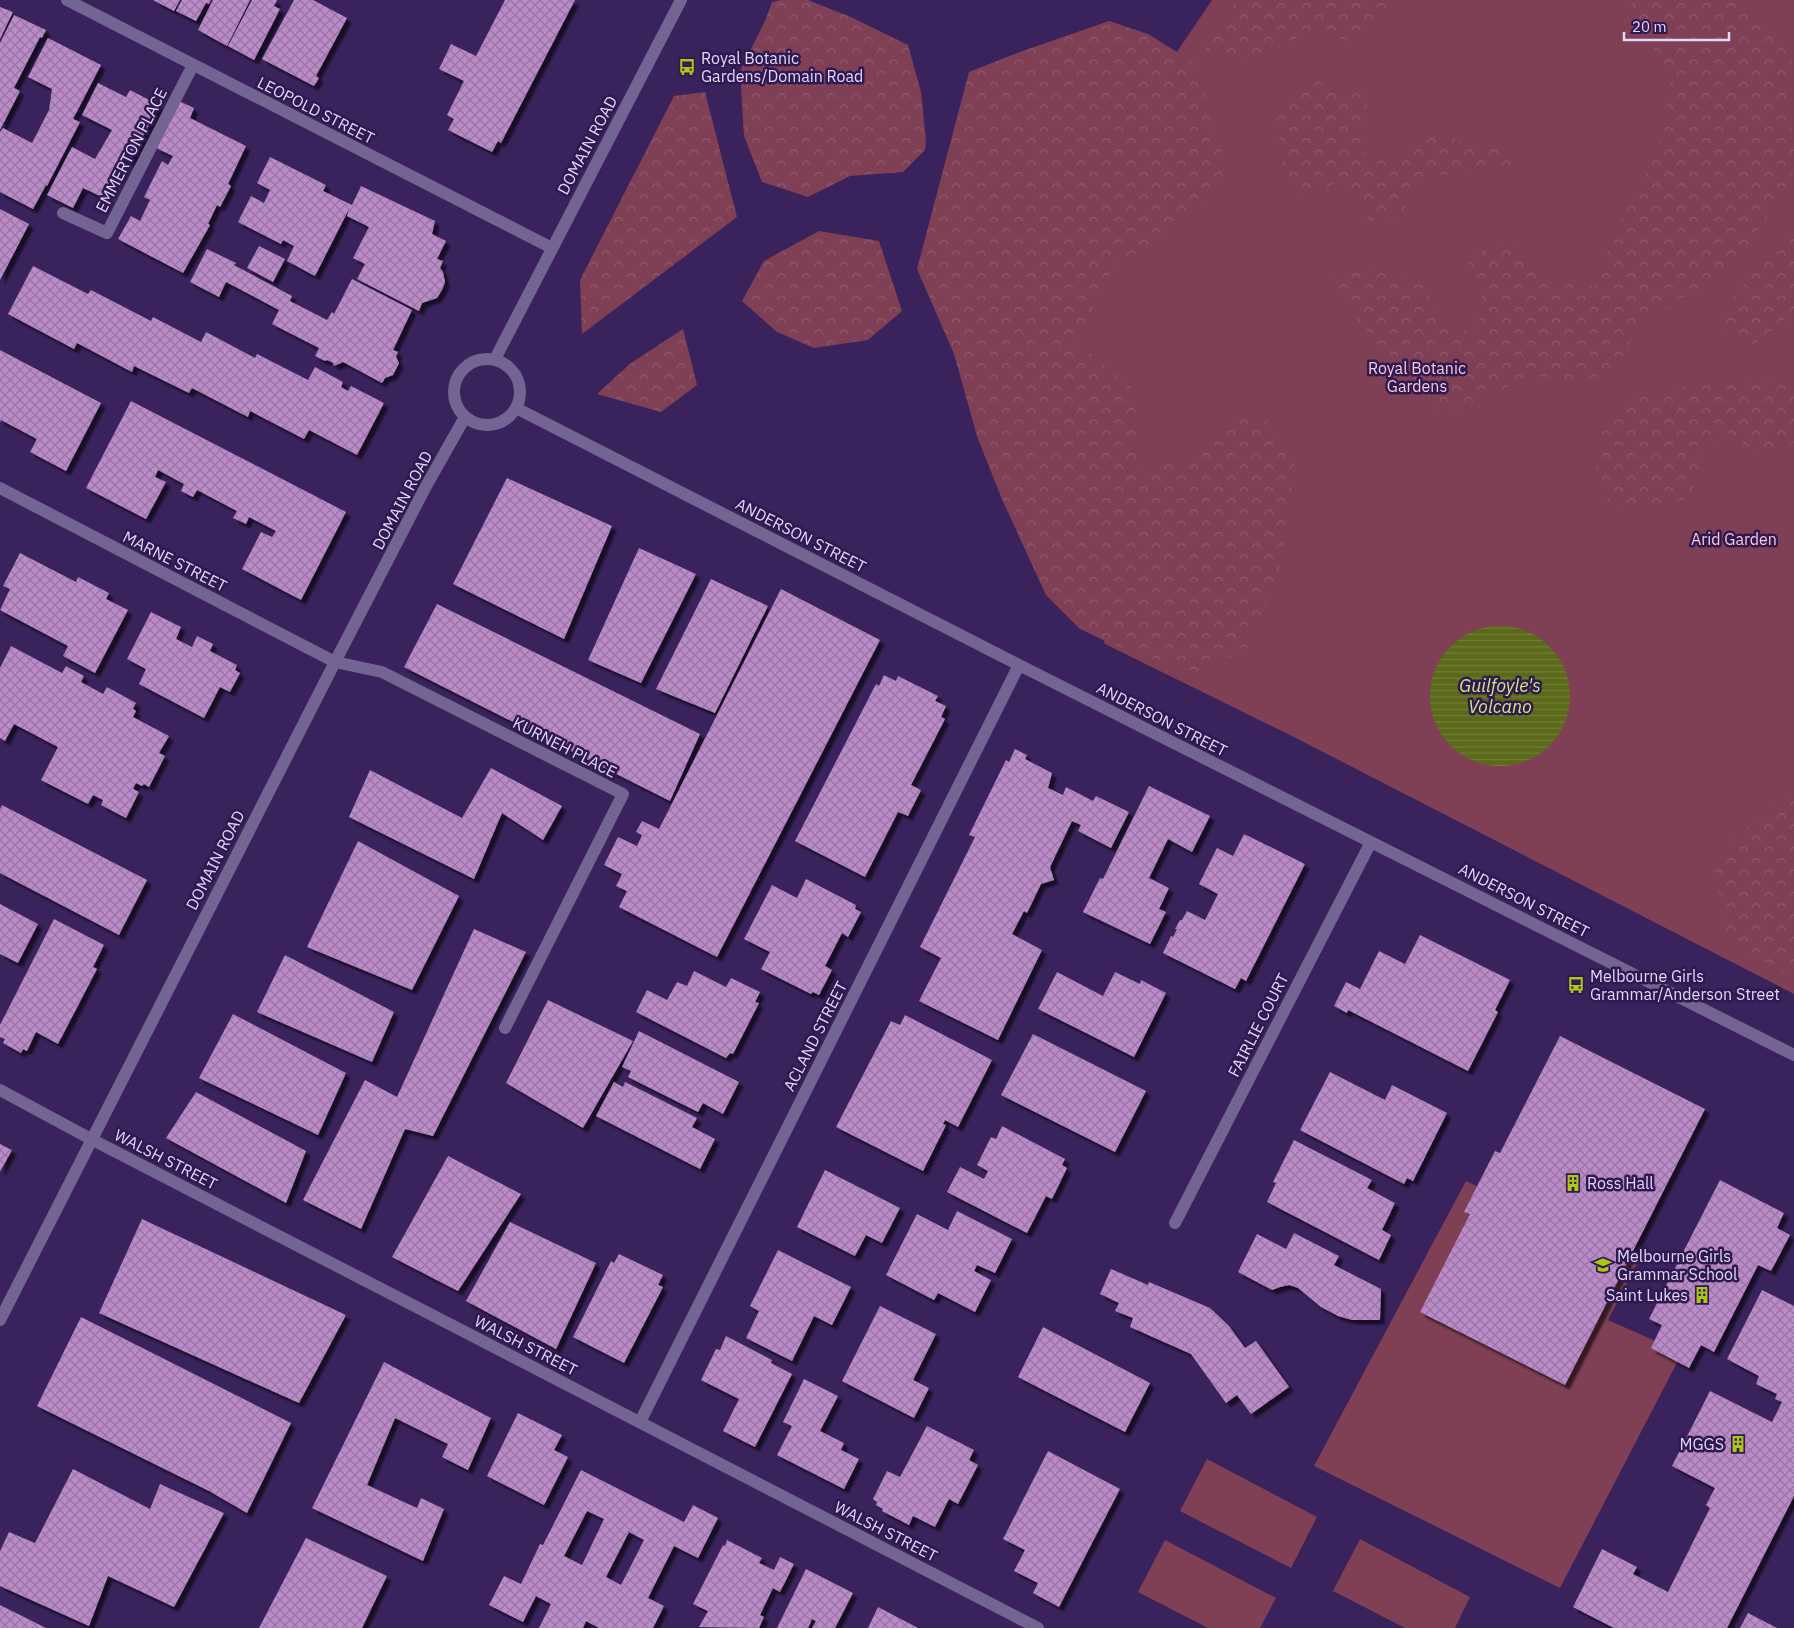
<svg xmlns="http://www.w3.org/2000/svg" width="1794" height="1628" viewBox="0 0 1794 1628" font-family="'IBM Plex Sans',sans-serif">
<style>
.green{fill:#7f3f55}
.forest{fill:url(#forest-crowns)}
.water{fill:url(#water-rules)}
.building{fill:url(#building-cross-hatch);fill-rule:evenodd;filter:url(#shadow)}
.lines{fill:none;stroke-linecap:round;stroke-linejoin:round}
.minor{stroke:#746493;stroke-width:12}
.labels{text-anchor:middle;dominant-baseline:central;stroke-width:5;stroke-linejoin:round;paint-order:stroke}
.poi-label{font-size:16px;fill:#e1d7fa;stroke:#301850;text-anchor:start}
.street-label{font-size:16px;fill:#e1d7fa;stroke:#301850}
.park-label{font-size:16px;fill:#f7cad7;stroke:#301850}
.water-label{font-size:18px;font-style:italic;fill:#d0e77d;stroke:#301850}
</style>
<defs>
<pattern id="forest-crowns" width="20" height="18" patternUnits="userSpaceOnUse" patternTransform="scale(1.25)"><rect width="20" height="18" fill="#7f3f55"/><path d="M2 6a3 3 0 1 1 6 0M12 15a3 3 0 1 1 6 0" fill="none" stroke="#915a6e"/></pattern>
<pattern id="water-rules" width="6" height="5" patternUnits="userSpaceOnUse" patternTransform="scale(1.25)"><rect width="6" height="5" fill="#5b6919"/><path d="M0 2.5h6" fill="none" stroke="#727e3b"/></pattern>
<pattern id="building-cross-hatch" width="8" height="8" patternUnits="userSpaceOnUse" patternTransform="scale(1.25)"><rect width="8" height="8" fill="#bb8ac8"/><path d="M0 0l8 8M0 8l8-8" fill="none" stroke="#9774a2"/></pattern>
<filter id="shadow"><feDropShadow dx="4.5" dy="4.5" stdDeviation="1" flood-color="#0009"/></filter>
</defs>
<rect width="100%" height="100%" fill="#3a235c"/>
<path class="green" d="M1212 0H1794V994L1290 735 1105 644 1012 424 1045 247Z
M1466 1181 1637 1263 1608 1320 1682 1353 1560 1588 1314 1466Z
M1207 1459 1317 1517 1291 1568 1180 1511Z
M1360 1539 1470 1597 1455 1628H1405L1333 1591Z
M1165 1540 1276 1598 1260 1628H1208L1138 1592Z"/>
<path class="forest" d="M781 0H808L853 18 908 45 921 92 926 141 925 150 903 172 850 176 808 197 762 182 744 136 740 71 765 21 772 2Z
M1237 0H1399L1349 41 1312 32 1278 46 1234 62 1204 52Z
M1630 0H1741L1744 6 1793 52 1786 96 1794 141V170L1769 215 1733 269 1676 302 1635 330 1620 370 1584 381 1528 375 1482 402 1437 413 1400 374 1327 280 1375 266 1422 284 1446 322 1473 333 1486 308 1467 260 1507 237 1553 280 1595 286 1613 237 1636 192 1664 131 1671 78 1649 41Z
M1109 21 1148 34 1198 65 1208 110 1227 168 1205 205 1153 246 1115 263 1077 342 1133 388 1140 473 1188 458 1235 416 1264 415 1295 461 1280 566 1246 650 1196 672 1118 647 1080 629 1046 595 1001 497 977 436 954 354 917 269 969 72 1017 53Z
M1314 79 1368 98 1361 150 1388 163 1435 134 1464 142 1508 147 1513 168 1474 171 1449 175 1430 173 1401 214 1371 224 1358 196 1339 180 1300 204 1283 162 1276 118Z
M705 92 737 217 582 334 580 280 674 96Z
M1794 223V312L1755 344 1722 337 1732 298 1765 261Z
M819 231 879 241 902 311 868 340 814 348 777 332 742 301 764 261Z
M683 329 697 385 661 412 597 394 631 363Z
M1762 378 1794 380V442L1767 459 1728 433 1704 452 1691 497 1674 504 1617 510 1593 483 1602 427 1640 398 1688 386Z
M1794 787V978L1726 941 1715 871 1737 836Z"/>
<path class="water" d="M1430 696a70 70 0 1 1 140 0a70 70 0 1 1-140 0Z"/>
<path class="building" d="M153 0H180L174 11Z
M182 0H211L209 4 206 3 196 21 176 11Z
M213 0H250L227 46 198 30Z
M252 0H277L274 6 280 9 254 60 228 46Z
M294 0H313L347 18 316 76 319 78 314 86 262 59Z
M505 0H575L501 143 498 141 492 152 448 130 454 119 447 115 464 81 439 69 451 44 476 56Z
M0 7 13 12 0 39Z
M14 15 46 30 42 38 40 37 14 88 20 91 0 130V43Z
M48 38 101 65 73 119 80 122 47 186 46 185 33 209 0 192V132L3 128 32 143 49 110 52 89 28 77Z
M98 83 126 97 130 90 159 105 130 162 122 158 102 197 83 188 73 208 47 195 72 147 95 159 112 130 82 115Z
M179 101 194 108 190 118 246 146 228 184 231 186 220 207 217 205 208 224 210 225 183 273 118 239 131 216 140 221 150 200 144 197 162 161 168 165 173 156 156 148Z
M270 157 326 185 323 191 352 205 361 186 435 221 432 234 446 241 437 259 443 261 440 268 443 272 445 282 442 290 437 298 422 303 419 311 357 279 365 264 353 258 369 227 347 216 349 209 315 276 287 261 294 246 283 240 281 244 238 222 251 196 264 203 270 190 257 183Z
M0 209 29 224 0 280Z
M259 246 285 259 273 282 247 268Z
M207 249 236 263 234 265 292 296 290 301 327 320 332 312 334 314 352 279 412 310 393 350 398 352 396 357 399 363 393 375 385 378 382 383 343 362 334 366 333 363 327 360 325 361 315 356 319 348 272 324 279 310 226 282 219 297 190 282Z
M33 266 88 294 91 290 151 321 153 317 201 342 206 332 255 358 257 354 308 380 315 367 343 382 341 387 348 391 351 386 384 403 357 455 309 430 304 439 250 411 248 417 192 388 189 393 134 366 132 372 77 343 74 349 8 314Z
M0 350 101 403 66 471 30 452 37 439 1 420 0 423Z
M131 401 346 512 301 600 242 569 261 532 272 537 276 531 249 517 246 524 233 518 237 511 197 490 193 497 181 491 184 484 158 470 155 477 166 482 146 519 86 488Z
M507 478 612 526 564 639 453 584Z
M639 548 696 574 641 683 588 660Z
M20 553 76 582 78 577 109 593 106 599 128 610 95 673 63 656 68 646 0 610 10 589 3 586Z
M711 579 768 606 715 713 656 689Z
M781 589 880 640 717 957 619 907 627 891 616 886 622 874 604 865 618 837 637 846 642 835 636 832 642 821 659 829Z
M437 604 700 734 670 801 404 667Z
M151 612 181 627 176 639 192 647 197 636 213 644 210 651 237 665 235 670 240 673 230 692 220 687 204 718 139 684 146 669 127 659Z
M11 646 62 673 66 666 84 676 81 682 103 694 107 687 136 703 133 709 136 711 133 717 169 736 159 753 165 756 149 787 144 784 142 786 136 783 133 789 139 792 126 818 101 805 103 800 93 795 88 804 41 780 58 747 14 724 5 741 0 738V668Z
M884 675 896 681 898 676 938 696 935 701 946 706 941 717 945 719 911 785 921 790 908 816 898 812 865 877 795 841 876 684 879 686Z
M1015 749 1027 755 1025 759 1052 773 1048 788 1063 795 1066 787 1093 801 1096 796 1129 812 1111 848 1078 831 1081 825 1072 821 1050 867 1054 880 1041 884 1027 913 1024 911 1012 934 1042 950 998 1040 919 1001 941 958 920 947 975 837 969 835 1006 760 1009 762Z
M491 768 562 806 543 840 502 813 474 879 349 817 370 770 462 818Z
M1149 786 1210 816 1192 852 1168 839 1149 878 1169 888 1159 909 1166 912 1150 944 1083 912 1100 878 1103 879Z
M2 805 147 880 119 935 0 873V809Z
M1244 834 1305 864 1246 981 1241 978 1235 989 1163 953 1171 936 1173 937 1177 929H1175L1180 920H1182L1187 911 1205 920 1218 894 1199 884 1217 848 1233 856Z
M358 841 459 896 412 990 307 947Z
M806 879 856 905 855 909 861 912 848 937 842 933 825 966 832 970 819 995 813 992 811 994 761 969 770 952 744 939 772 885 797 898Z
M0 904 38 924 18 963 0 954Z
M54 919 104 945 93 967 97 969 58 1044 36 1032 27 1051 23 1049 21 1053 3 1043 5 1039 0 1037V1025Z
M474 929 526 952 433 1136 405 1129 361 1229 303 1200 365 1080 397 1097Z
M1420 935 1510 980 1495 1010 1498 1012 1468 1071 1348 1010 1347 1013 1334 1006 1346 982 1360 989 1379 951 1405 964Z
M285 955 394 1012 372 1062 257 1012Z
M694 971 726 987 731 978 760 992 755 1002 759 1003 733 1054 730 1053 726 1058 636 1012 647 990 667 1000 677 982 687 986Z
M1057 972 1103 996 1115 972 1140 984 1141 980 1166 993 1134 1057 1038 1009Z
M548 1000 633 1041 583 1128 506 1083Z
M233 1014 346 1073 318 1135 199 1078Z
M905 1015 992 1060 958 1127 945 1120 943 1124 946 1125 923 1171 836 1127 891 1021 900 1025Z
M639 1031 739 1082 723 1114 703 1103 698 1112 628 1077 631 1071 622 1067Z
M1033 1034 1146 1091 1115 1152 1001 1095Z
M1560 1036 1705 1109 1565 1385 1420 1312 1470 1214 1464 1212 1495 1151 1500 1153Z
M1330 1072 1385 1100 1392 1085 1447 1113 1413 1181 1407 1178 1404 1184 1300 1130Z
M614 1082 623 1087 625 1082 697 1118 692 1127 715 1139 700 1169 596 1116Z
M196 1092 306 1151 286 1203 166 1138Z
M1002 1126 1065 1159 1062 1165 1067 1168 1052 1199 1046 1196 1027 1233 947 1192 960 1167 984 1179 988 1171 977 1165 991 1137 996 1139Z
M1294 1140 1372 1180 1367 1188 1395 1203 1382 1230 1391 1235 1379 1260 1267 1202 1276 1183 1273 1182Z
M0 1144 12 1150 0 1172Z
M448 1156 521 1194 458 1291 392 1257Z
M825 1170 900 1208 882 1243 866 1235 855 1256 797 1227Z
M1720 1180 1784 1213 1777 1228 1790 1235 1771 1271 1758 1265 1714 1352 1701 1345 1689 1368 1651 1348 1662 1325 1649 1319Z
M957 1211 1012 1239 995 1273 977 1265 974 1271 991 1280 975 1312 938 1293 934 1300 886 1275 917 1214 948 1230Z
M142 1219 346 1315 299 1403 99 1313Z
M510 1222 596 1263 556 1349 466 1301Z
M1294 1233 1339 1256 1334 1265 1381 1289 1380 1320H1352L1338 1316 1321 1307 1298 1288 1289 1285 1280 1287 1272 1290 1238 1272 1257 1234 1286 1249Z
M778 1250 851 1287 832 1325 814 1316 792 1361 746 1338 759 1311 750 1306Z
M619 1254 663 1275 658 1285 663 1287 624 1363 573 1337 611 1261 614 1263Z
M1111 1269 1148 1285 1149 1282 1210 1308 1229 1326 1245 1348 1256 1341 1289 1387 1251 1414 1237 1395 1226 1403 1191 1354 1130 1327 1133 1318 1115 1311 1119 1303 1100 1294Z
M1762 1290 1794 1306V1496L1727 1628H1614L1573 1607 1602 1549 1637 1567 1633 1574 1668 1592 1710 1508 1706 1505 1715 1488 1672 1466 1710 1391 1772 1422 1782 1402 1775 1399 1777 1394 1756 1384 1759 1376 1727 1359Z
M880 1306 936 1334 913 1380 929 1388 914 1418 842 1381Z
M81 1317 291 1423 247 1513 209 1491 37 1406Z
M1043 1327 1150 1383 1125 1432 1018 1377Z
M726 1336 772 1360 771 1363 792 1374 755 1447 723 1431 739 1399 701 1380 716 1349 720 1350Z
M384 1362 491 1418 468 1470 442 1457 448 1444 395 1418 367 1485 417 1508 421 1498 444 1509 423 1561 312 1508Z
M804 1379 838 1396 820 1431 844 1443 841 1450 859 1459 844 1489 777 1455 792 1426 783 1422Z
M518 1413 562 1435 554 1450 568 1457 544 1505 487 1476Z
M927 1426 974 1450 969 1460 978 1465 958 1504 949 1499 935 1527 913 1516 909 1525 882 1511 883 1509 876 1505 877 1502 873 1499 887 1471 900 1477Z
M1048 1451 1120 1489 1059 1607 1033 1593 1038 1583 1014 1571 1025 1550 1003 1539Z
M73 1469 150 1509 160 1484 224 1513 174 1607 108 1576 89 1626 0 1586V1551L9 1532 35 1543Z
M581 1470 684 1522 693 1505 718 1518 698 1558 674 1546 648 1598 664 1606 653 1628H599L586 1621 583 1628H539L551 1604 536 1596 523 1622 489 1605 504 1576 521 1584 540 1544 543 1545ZM587 1511 604 1519 582 1565 564 1556ZM629 1532 644 1540 621 1585 606 1577Z
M306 1538 387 1576 362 1628H259Z
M727 1540 762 1558 759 1563 774 1570 780 1557 794 1564 780 1592 773 1588 760 1615 764 1617 759 1628 699 1627 708 1611 693 1604 723 1545 725 1546Z
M806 1569 853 1593 835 1628H812L816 1621 812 1619 808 1628H777Z
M0 1605 46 1628H0Z
M878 1607 918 1628H868Z
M1748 1613 1777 1628H1740Z"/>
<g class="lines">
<path class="minor" d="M67 0 552 248
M63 213 107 233 193 65
M454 392a33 33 0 1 1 66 0a33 33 0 1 1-66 0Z
M495 359 681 0
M516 408 1019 665 1794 1055
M0 488 335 662 382 672 623 794 505 1028
M0 1090 91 1139 1038 1628
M1175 1223 1371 842
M0 1320 335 662 425 488 465 417
M640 1422 1019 665"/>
</g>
<defs>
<g id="bus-bare" transform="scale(1.35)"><path d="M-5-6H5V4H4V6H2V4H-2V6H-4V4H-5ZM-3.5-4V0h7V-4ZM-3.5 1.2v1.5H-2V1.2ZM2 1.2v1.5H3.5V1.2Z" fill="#abc614" stroke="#301850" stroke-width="2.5" paint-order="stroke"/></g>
<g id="building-bare" transform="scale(1.35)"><path d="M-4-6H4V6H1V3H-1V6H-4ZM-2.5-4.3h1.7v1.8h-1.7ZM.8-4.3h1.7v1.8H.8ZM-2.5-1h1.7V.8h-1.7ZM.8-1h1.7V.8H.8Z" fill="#abc614" stroke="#301850" stroke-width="2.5" paint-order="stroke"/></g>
<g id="school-bare" transform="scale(1.35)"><path d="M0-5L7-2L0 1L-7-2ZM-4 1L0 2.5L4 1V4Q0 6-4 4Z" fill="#abc614" stroke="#301850" stroke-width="2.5" paint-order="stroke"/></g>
</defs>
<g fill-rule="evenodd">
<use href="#bus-bare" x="687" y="67"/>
<use href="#bus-bare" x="1576" y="985"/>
<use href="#building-bare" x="1573" y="1183"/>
<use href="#school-bare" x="1603" y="1265"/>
<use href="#building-bare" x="1702" y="1295"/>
<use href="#building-bare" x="1738" y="1444"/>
</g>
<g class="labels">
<g class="poi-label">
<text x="701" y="58">Royal Botanic<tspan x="701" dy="18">Gardens/Domain Road</tspan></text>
<text x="1590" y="976">Melbourne Girls<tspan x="1590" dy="18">Grammar/Anderson Street</tspan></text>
<text x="1587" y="1183">Ross Hall</text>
<text x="1617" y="1256">Melbourne Girls<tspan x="1617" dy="18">Grammar School</tspan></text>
<text x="1688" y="1295" text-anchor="end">Saint Lukes</text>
<text x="1724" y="1444" text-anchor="end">MGGS</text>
</g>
<g class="street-label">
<text transform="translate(316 110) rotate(27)">LEOPOLD STREET</text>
<text transform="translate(587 145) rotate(-62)">DOMAIN ROAD</text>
<text transform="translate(131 150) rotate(-63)">EMMERTON PLACE</text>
<text transform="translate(402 500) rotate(-62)">DOMAIN ROAD</text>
<text transform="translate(801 535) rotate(27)">ANDERSON STREET</text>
<text transform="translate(175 561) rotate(27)">MARNE STREET</text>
<text transform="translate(1162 719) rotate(27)">ANDERSON STREET</text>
<text transform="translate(565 747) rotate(27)">KURNEH PLACE</text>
<text transform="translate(215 860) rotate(-63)">DOMAIN ROAD</text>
<text transform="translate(1524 900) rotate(27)">ANDERSON STREET</text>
<text transform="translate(1258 1025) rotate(-63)">FAIRLIE COURT</text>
<text transform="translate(815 1036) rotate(-63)">ACLAND STREET</text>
<text transform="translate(166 1159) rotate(27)">WALSH STREET</text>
<text transform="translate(526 1345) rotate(27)">WALSH STREET</text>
<text transform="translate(886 1531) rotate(27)">WALSH STREET</text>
</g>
<g class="park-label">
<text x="1417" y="368">Royal Botanic<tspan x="1417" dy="18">Gardens</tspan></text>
<text x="1734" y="539">Arid Garden</text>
</g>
<g class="water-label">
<text x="1500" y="685">Guilfoyle's<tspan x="1500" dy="21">Volcano</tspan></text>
</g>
</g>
<path d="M1624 32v8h105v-8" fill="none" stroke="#e1d7fa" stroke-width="2.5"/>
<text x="1632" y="32" font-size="15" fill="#e1d7fa" stroke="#301850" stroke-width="4" paint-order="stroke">20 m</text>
</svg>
